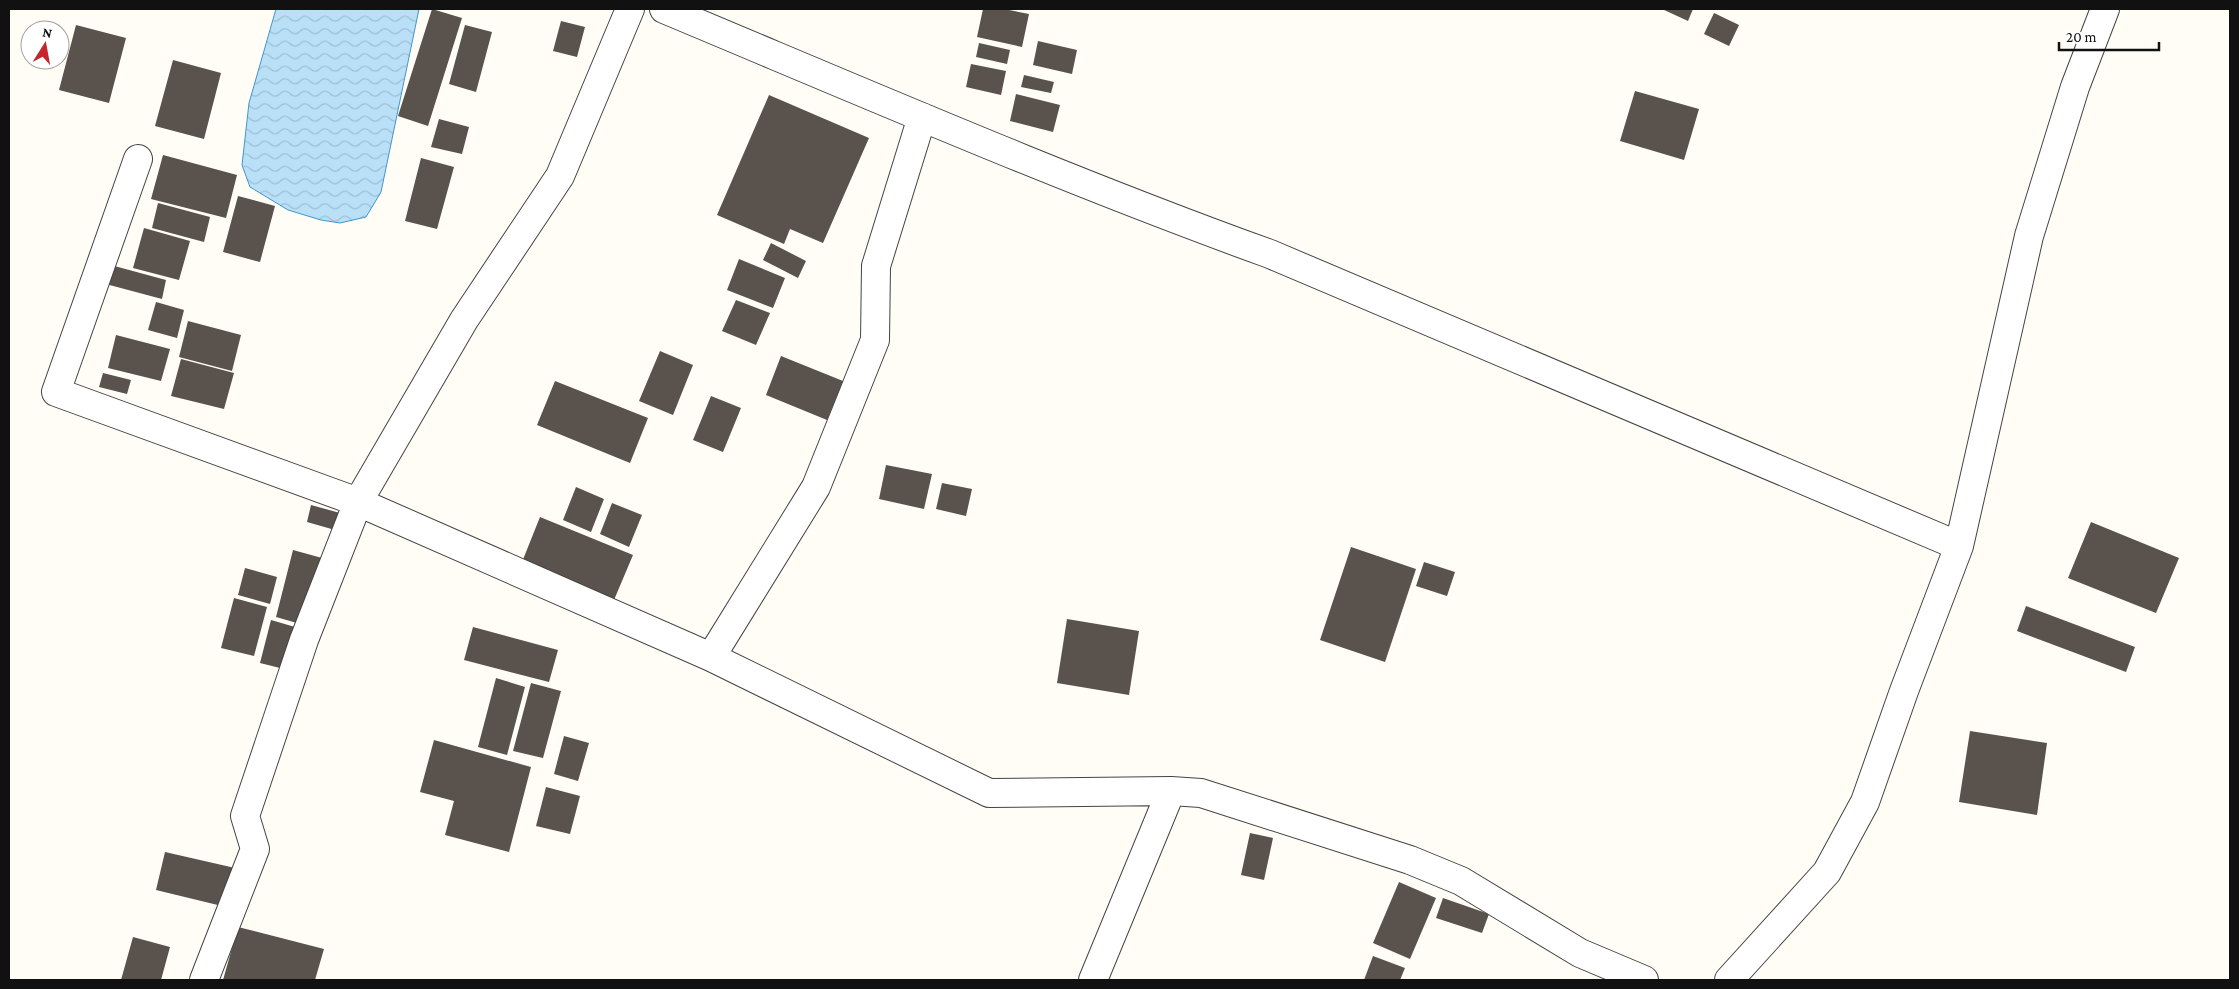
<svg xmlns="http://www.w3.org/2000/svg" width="2239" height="989" viewBox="0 0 2239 989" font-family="'Crimson Pro',serif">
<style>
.water{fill:url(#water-waves);stroke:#3f96cf}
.building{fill:#5a524d}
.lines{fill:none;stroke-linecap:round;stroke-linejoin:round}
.minor-casing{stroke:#444;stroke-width:30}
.minor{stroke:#fff;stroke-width:28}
</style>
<defs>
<pattern id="water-waves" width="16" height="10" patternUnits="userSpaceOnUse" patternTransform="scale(1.25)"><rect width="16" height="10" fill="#b9e0f7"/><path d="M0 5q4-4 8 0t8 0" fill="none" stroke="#9ebfd3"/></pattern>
</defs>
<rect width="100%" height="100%" fill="#fffdf5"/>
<path class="water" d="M276 9H419L381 192 366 217 340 223 321 220 288 210 250 187 242 165 249 103Z"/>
<path class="building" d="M432 9 462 18 428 126 398 116Z
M983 9H1004L1029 14 1022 47 977 37Z
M1662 9H1693L1688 21Z
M1714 13 1739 25 1729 46 1704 34Z
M561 21 585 27 577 57 553 51Z
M76 25 126 38 109 103 59 90Z
M465 25 492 32 476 92 449 84Z
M1038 41 1077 50 1072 74 1033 65Z
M979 43 1010 50 1007 64 976 57Z
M173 60 221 73 204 139 155 126Z
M971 64 1006 71 1001 95 966 87Z
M1024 75 1054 82 1051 93 1021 87Z
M1635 91 1699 109 1684 160 1620 141Z
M1016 94 1060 105 1053 132 1010 121Z
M769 95 869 138 823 243 790 229 784 244 717 215Z
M439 119 469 127 462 154 431 147Z
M163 155 237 175 226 218 151 199Z
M421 158 454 167 437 229 405 221Z
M238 196 275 206 260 262 223 252Z
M158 203 210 217 204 242 152 228Z
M144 228 190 241 179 280 133 268Z
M771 243 806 261 798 278 763 260Z
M739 259 785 278 773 308 727 290Z
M107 264 166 280 162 299 102 283Z
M736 300 770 313 756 345 722 331Z
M156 302 184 310 177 338 148 330Z
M188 321 241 335 232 371 179 357Z
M116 335 170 349 161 381 108 368Z
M660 351 693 365 673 415 639 401Z
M781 356 843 381 827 420 766 395Z
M181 359 234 373 224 409 171 396Z
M103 373 131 380 127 394 99 387Z
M555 381 648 418 630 463 537 425Z
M711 396 741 408 723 452 693 440Z
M886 465 932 474 924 509 879 499Z
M942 483 972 489 966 516 936 509Z
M576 487 604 499 591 532 563 520Z
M612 503 642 515 629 547 600 534Z
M311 505 340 513 335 530 307 522Z
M540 517 633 555 614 600 522 562Z
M2091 522 2179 558 2156 613 2068 578Z
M1351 547 1416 569 1385 662 1320 640Z
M293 550 322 558 304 625 276 617Z
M1424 562 1455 572 1447 596 1416 586Z
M245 568 277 577 270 604 238 595Z
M234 598 267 607 254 656 221 648Z
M2026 606 2135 647 2126 672 2017 631Z
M1067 619 1139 631 1129 695 1057 683Z
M271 620 295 627 284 669 260 663Z
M473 627 558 650 549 682 464 660Z
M496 678 525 687 507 755 478 747Z
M531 683 561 691 543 758 513 751Z
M1970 731 2047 743 2037 815 1959 802Z
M564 736 589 743 578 781 554 774Z
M434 740 531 767 509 852 445 835 454 801 420 792Z
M546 787 580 796 570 834 536 826Z
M1250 833 1273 838 1264 880 1241 875Z
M165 852 235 868 226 907 156 890Z
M1399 882 1436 898 1410 959 1373 943Z
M1443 898 1489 914 1482 933 1436 918Z
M238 927 324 949 315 980H223Z
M133 937 170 947 161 980H121Z
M1373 956 1405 968 1400 980H1364Z"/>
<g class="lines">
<g class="minor-casing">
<path id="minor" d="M664 9C865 93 1065 180 1270 254L1959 546
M138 159 56 392 358 502 464 320 560 176 630 9
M711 657 989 793 1171 791 1201 793 1410 860 1461 881 1580 953 1644 980
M204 980 255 849 245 816 304 640 358 502 711 657 816 487 875 340 876 266 922 117
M1093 980 1171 791
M1729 980 1827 872 1865 802 1904 691 1959 546 2029 236 2075 87 2105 9"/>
</g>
<use href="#minor" class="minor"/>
</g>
<rect width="2239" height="989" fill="none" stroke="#111111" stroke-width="20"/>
<g transform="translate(45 45) rotate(11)"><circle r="24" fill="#ffffff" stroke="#a0a0a0"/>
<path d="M0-4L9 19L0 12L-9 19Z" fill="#c4262e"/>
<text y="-8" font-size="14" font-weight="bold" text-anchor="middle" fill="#111111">N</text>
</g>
<path d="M2059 42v8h100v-8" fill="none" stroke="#111111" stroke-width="2.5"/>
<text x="2066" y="42" font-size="15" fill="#111111" stroke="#ffffff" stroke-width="4" paint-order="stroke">20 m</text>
</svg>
